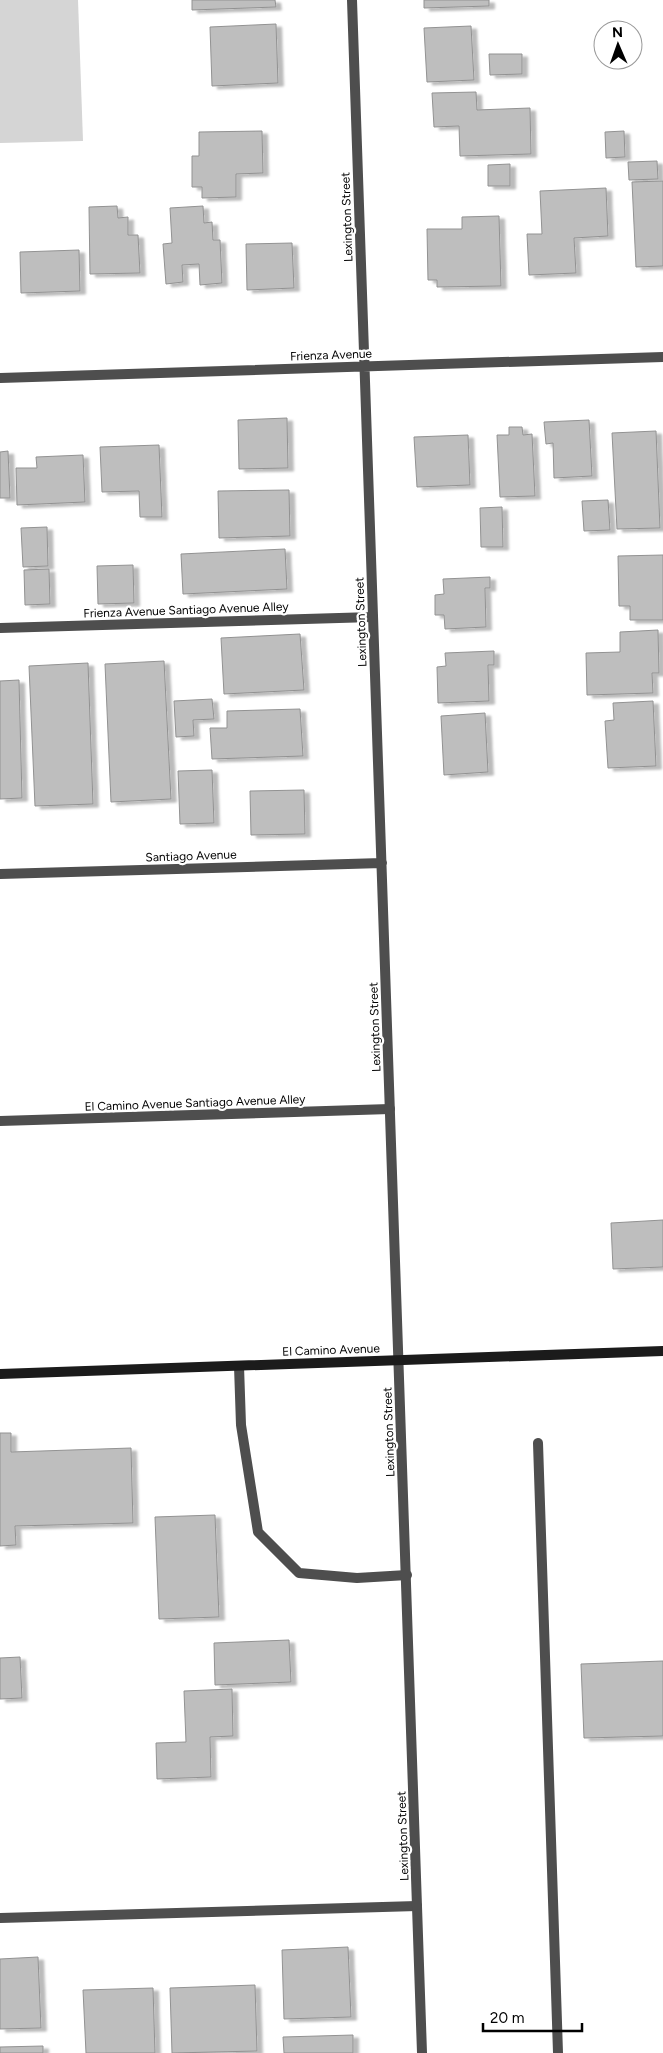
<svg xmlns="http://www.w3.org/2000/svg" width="663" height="2053" viewBox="0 0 663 2053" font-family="Figtree,sans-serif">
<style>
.green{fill:#d5d5d5}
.building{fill:#bebebe;stroke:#929292;filter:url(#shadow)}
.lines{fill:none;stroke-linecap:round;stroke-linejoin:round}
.service{stroke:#4e4e4e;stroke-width:10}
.minor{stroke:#4e4e4e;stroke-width:10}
.secondary{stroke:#1b1b1b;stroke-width:10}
.labels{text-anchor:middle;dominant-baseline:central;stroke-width:4.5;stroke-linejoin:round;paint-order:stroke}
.street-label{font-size:12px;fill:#000;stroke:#fff}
</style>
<defs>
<filter id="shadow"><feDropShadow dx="5.5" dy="3" stdDeviation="1" flood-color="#0004"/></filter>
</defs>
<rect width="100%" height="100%" fill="#fff"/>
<path class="green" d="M0 0H78L83 141 0 143Z"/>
<path class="building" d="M192 0H275L276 7 192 10Z
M424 0H489V6L424 8Z
M276 24 278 83 212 86 210 27Z
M471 26 474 80 427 82 424 28Z
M489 54H522V74L490 75Z
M476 92 477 110 530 108 531 154 460 156 459 126 434 127 432 93Z
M262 131 263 173 236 174V197L202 198V187H192V156H199V132Z
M624 131 625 157 606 158 605 132Z
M657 161 658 179 629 180 628 162Z
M510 164V186H488V165Z
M663 181V266L636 267 632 182Z
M606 188 608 236 574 238 576 273 529 275 527 234H542L540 191Z
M117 206 118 218 128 217V235H138L140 273 90 274 89 207Z
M203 206 204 223 212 222 213 240H220L222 283 200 285 199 264 182 265 183 282 166 284 163 244 172 243 170 208Z
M499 216 501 286 437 287V280H428L427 229H462V217Z
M292 243 294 288 247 290 246 244Z
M79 250 80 291 21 293 20 252Z
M287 418 288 468 239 469 238 420Z
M589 420 592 476 554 478 553 443 546 444 544 422Z
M509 427H522L523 435 532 434 535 496 500 497 497 435H509Z
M656 431 660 528 617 529 612 433Z
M468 435 470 485 417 487 414 437Z
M159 445 162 517H140L139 491 102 492 100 447Z
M8 451 10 498H0V452Z
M83 455 85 502 17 505 16 468H37L36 457Z
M289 490 290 536 219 538 218 491Z
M608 500 610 530 584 531 582 501Z
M502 507 503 547H481L480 508Z
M47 527 48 566 23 567 21 528Z
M285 549 287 589 183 594 181 554Z
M663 555V620H630V606H619L618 556Z
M133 565 134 603 98 604 97 566Z
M49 569 50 604 25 605 24 570Z
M490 577V588H485L486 627 445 629 444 615H435V595L444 594 443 579Z
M658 630 659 673H652L653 693 587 695 586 653 620 652V632Z
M300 634 304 690 224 694 221 638Z
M494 651V665H488L489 701 438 703 437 667 446 666 445 653Z
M164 661 171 799 111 802 105 664Z
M88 663 93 804 35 806 29 666Z
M19 680 22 798 0 799V681Z
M212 699 214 719 193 720 194 736 176 737 174 701Z
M653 701 656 766 608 768 605 721 614 720 613 703Z
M300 709 303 756 212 759 210 728H227V711Z
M485 713 488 772 444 775 441 716Z
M212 770 214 823 180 824 178 771Z
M304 790 305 834 251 835 250 791Z
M663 1220V1267L613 1269 611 1223Z
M0 1433H11V1452L131 1448 133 1523 15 1526 16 1545 0 1546Z
M215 1515 219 1617 159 1619 155 1517Z
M289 1640 291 1682 215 1685 214 1643Z
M20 1657 22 1698 0 1699V1658Z
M663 1661V1736L584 1738 581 1664Z
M232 1689 233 1736 210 1737 211 1777 157 1779 156 1743 186 1742 184 1691Z
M348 1947 351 2017 284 2019 282 1950Z
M38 1957 41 2028 0 2029V1959Z
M255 1985 257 2051 172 2053 170 1988Z
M153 1988 155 2053H86L83 1990Z
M353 2035V2053H284L283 2037Z
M43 2046V2053H0V2047Z"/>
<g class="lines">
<path class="service" d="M0 628 373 617
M0 1121 390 1109
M239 1366 241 1425 258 1532 299 1573 357 1578 407 1575
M538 1443 558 2053
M0 1918 417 1906"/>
<path class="minor" d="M352 0 422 2053
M0 378 663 357
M0 874 382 863"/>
<path class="secondary" d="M0 1374 663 1351"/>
</g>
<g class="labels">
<g class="street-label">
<text transform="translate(347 217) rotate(-92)">Lexington Street</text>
<text transform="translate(331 355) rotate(-2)">Frienza Avenue</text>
<text transform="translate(186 610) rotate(-2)">Frienza Avenue Santiago Avenue Alley</text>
<text transform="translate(361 622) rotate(-92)">Lexington Street</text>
<text transform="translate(191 856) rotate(-2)">Santiago Avenue</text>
<text transform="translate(375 1027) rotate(-92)">Lexington Street</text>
<text transform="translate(195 1103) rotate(-2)">El Camino Avenue Santiago Avenue Alley</text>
<text transform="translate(331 1350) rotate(-2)">El Camino Avenue</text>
<text transform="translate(389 1432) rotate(-92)">Lexington Street</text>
<text transform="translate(403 1836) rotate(-92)">Lexington Street</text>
</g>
</g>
<g transform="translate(618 45) rotate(358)"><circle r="24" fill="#ffffff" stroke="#999999"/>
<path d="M0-4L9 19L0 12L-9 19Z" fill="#000000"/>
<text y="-8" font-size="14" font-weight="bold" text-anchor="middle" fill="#000000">N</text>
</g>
<path d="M483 2023v8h99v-8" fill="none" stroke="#000000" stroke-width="2.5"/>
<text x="490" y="2023" font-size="15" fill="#000000" stroke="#ffffff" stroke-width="4" paint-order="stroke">20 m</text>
</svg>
